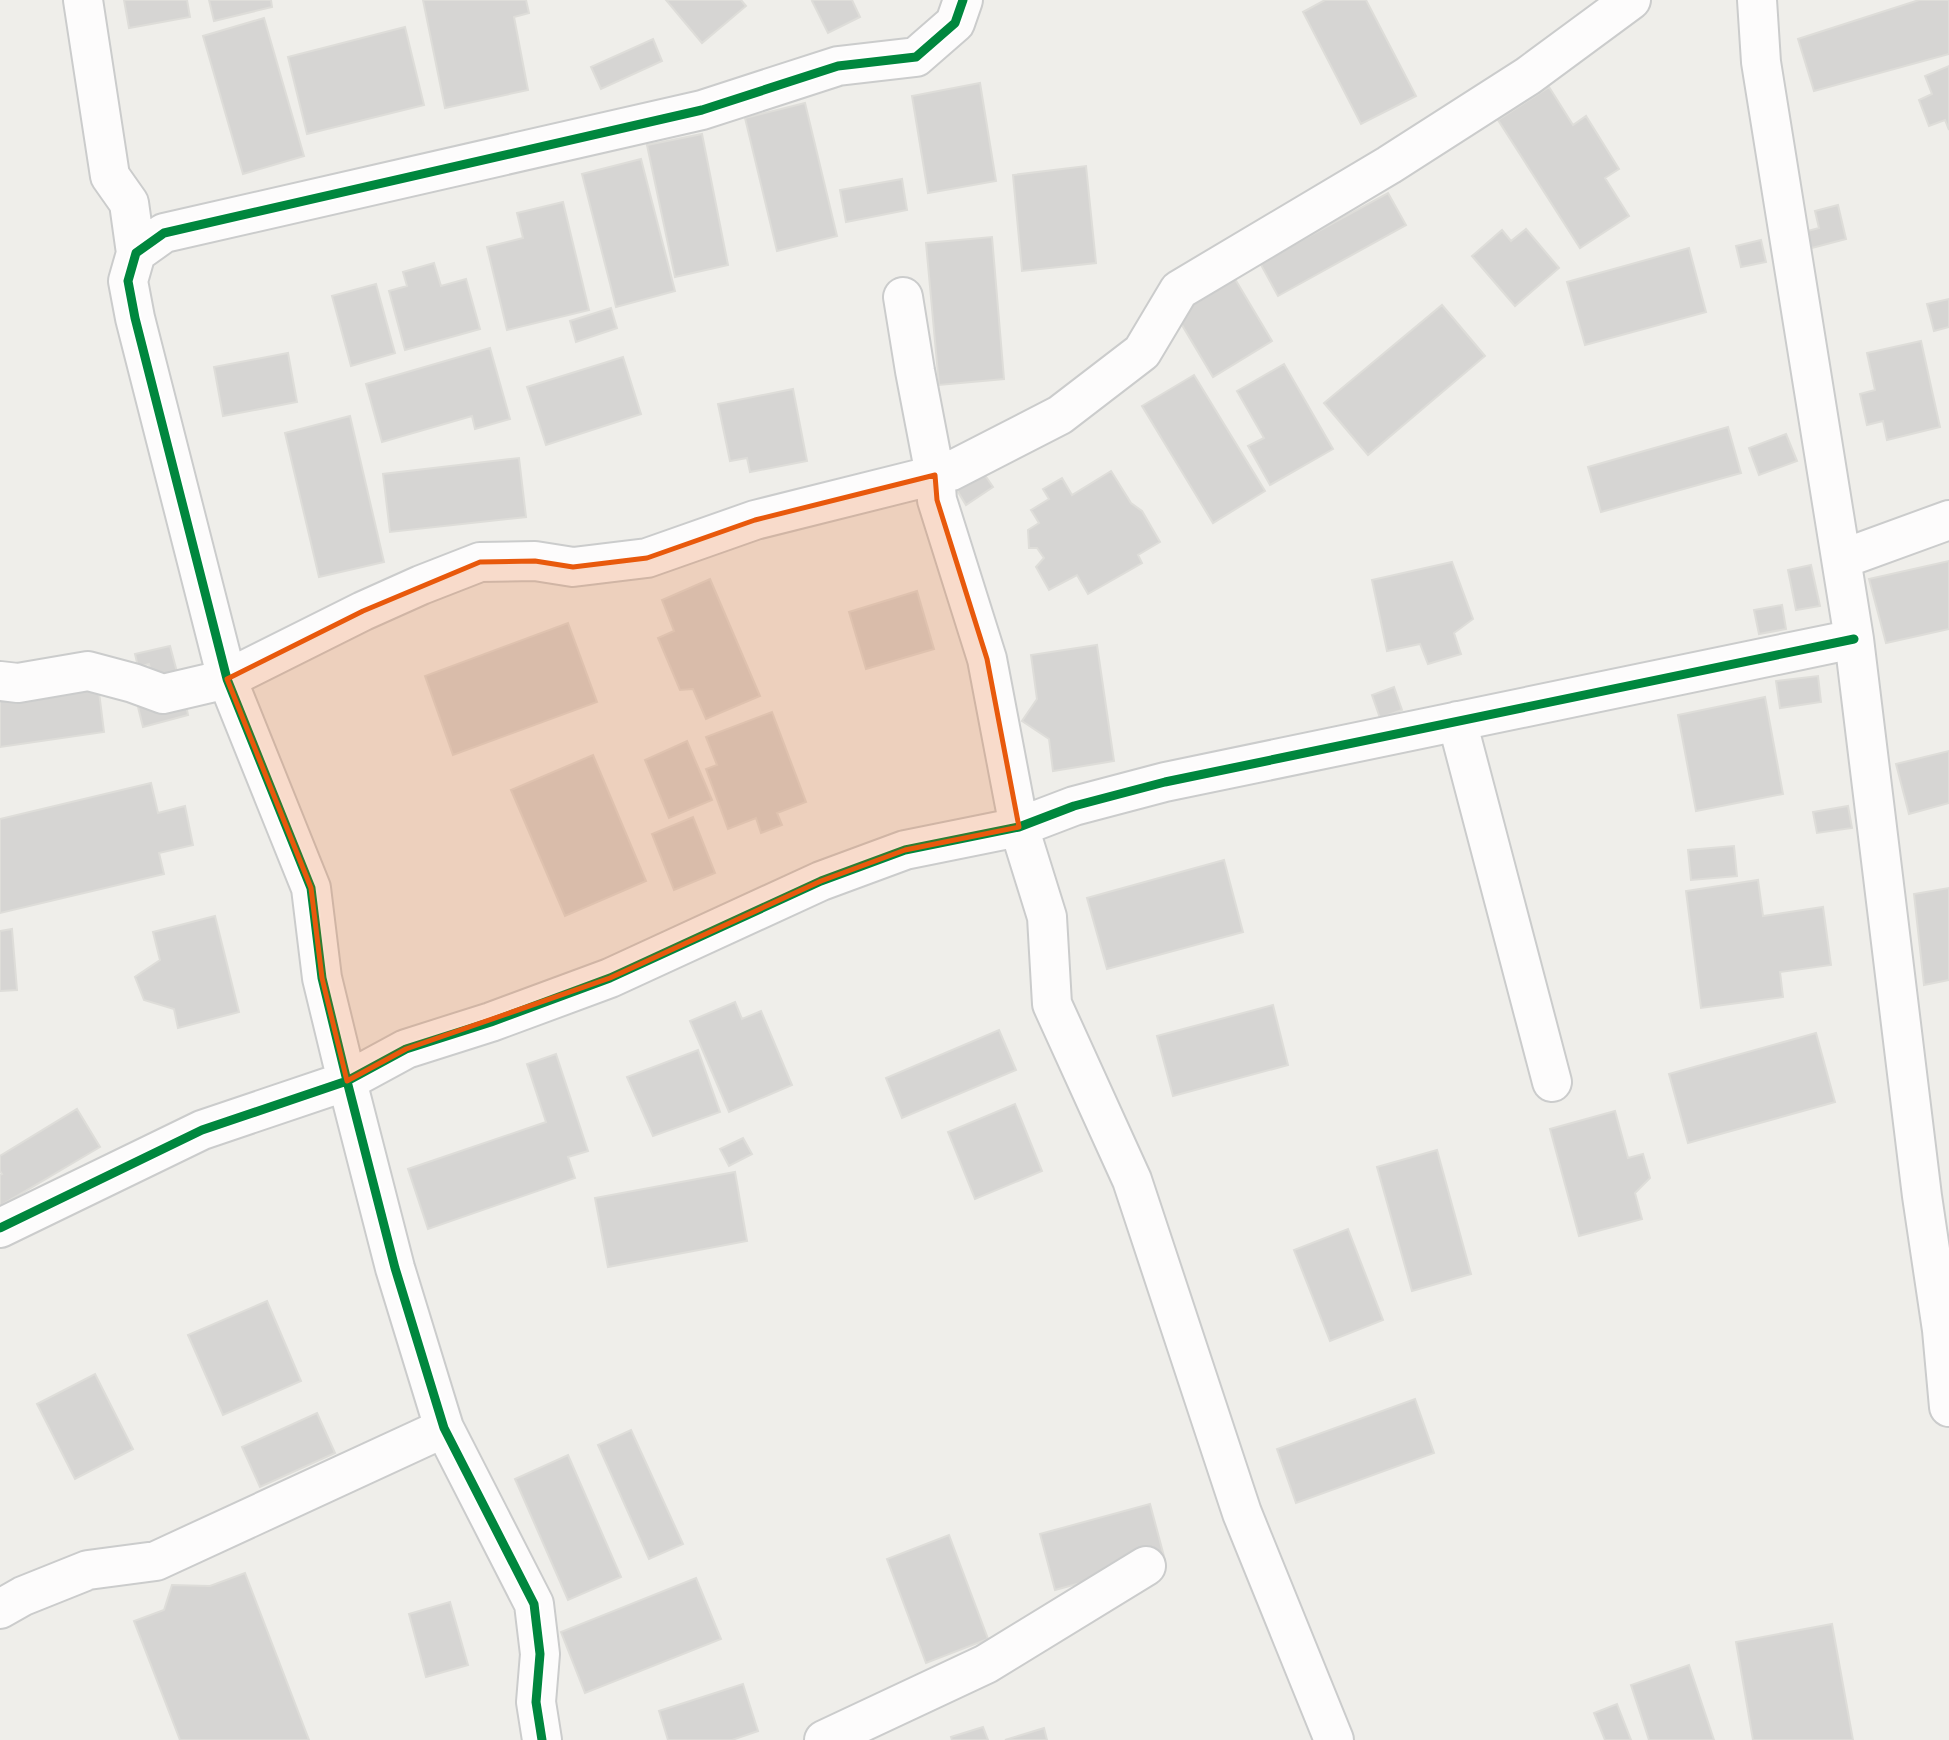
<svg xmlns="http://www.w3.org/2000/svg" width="1949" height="1740" viewBox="0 0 1949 1740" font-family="'Open Sans',sans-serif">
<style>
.building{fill:#d6d5d3;stroke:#deddd9;stroke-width:2}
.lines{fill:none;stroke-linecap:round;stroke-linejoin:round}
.minor-casing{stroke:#cbcccc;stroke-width:42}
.minor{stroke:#fdfcfc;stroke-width:38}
.cycleway-casing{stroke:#fff;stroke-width:13}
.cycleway{stroke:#00873e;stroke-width:9}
.marked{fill:#e8590c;fill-opacity:0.2;stroke:#e8590c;stroke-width:5;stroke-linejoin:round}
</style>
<rect width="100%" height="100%" fill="#efeeea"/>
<path class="building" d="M124 0H187L190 17 129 28Z
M209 0H271L272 7 214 21Z
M423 0H526L529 13 514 17 528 90 445 108Z
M666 0H741L746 6 702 43Z
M814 0H852L860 17 828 33 812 1Z
M1325 0H1366L1416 96 1361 124 1303 12Z
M1919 0H1949V54L1814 91 1798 39Z
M264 18 304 156 243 174 203 36Z
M405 27 424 105 307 134 288 57Z
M653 39 662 61 601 89 591 67Z
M1949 66V130L1945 120 1929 126 1919 100 1932 94 1925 76Z
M980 83 996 181 928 193 912 96Z
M1549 87 1573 125 1586 116 1619 169 1605 178 1629 216 1580 248 1498 120Z
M805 103 837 236 777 251 745 118Z
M702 134 728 265 675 277 647 145Z
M641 159 675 291 616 307 582 174Z
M1086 166 1096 263 1022 271 1013 175Z
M902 179 907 210 846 222 840 190Z
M1388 193 1406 225 1278 296 1260 263Z
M563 202 589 310 507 330 487 247 523 238 517 213Z
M1838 205 1846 239 1808 249 1804 232 1819 228 1815 211Z
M1526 229 1559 268 1515 306 1472 256 1502 230 1511 241Z
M992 237 1004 379 939 385 926 243Z
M1761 240 1766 262 1741 267 1736 246Z
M1689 248 1706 312 1585 345 1567 282Z
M434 263 441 286 466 279 480 329 405 350 389 291 407 286 403 272Z
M1235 279 1272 341 1213 377 1176 315Z
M376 284 395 353 351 366 332 296Z
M1949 299V327L1934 331 1927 304Z
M1442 305 1485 356 1368 455 1324 403Z
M611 308 617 328 576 342 570 321Z
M1921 341 1940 427 1887 440 1883 421 1867 425 1860 394 1875 390 1867 353Z
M490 348 510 419 475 429 472 416 382 442 366 384Z
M288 353 297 402 223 416 214 367Z
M623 357 641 414 546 445 527 387Z
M1284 364 1333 449 1270 485 1248 446 1264 438 1237 391Z
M1194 375 1265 491 1213 523 1142 406Z
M793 389 807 461 750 472 747 458 730 461 718 404Z
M350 416 384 562 319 577 285 433Z
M1728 427 1741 473 1601 512 1588 467Z
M1786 434 1797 461 1759 475 1749 448Z
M519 458 526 517 390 532 383 474Z
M978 465 993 487 966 505 952 482Z
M1111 471 1131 503 1142 511 1160 542 1138 555 1142 563 1088 594 1077 575 1049 590 1036 567 1044 558 1037 548H1029L1028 530 1039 523 1031 510 1049 499 1043 489 1062 478 1072 495Z
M1949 561V629L1886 643 1869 579Z
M1452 562 1473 619 1454 633 1461 654 1428 664 1420 644 1387 651 1372 580Z
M1811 565 1820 606 1796 610 1788 570Z
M710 579 760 696 706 719 693 689 680 690 658 638 674 631 662 600Z
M917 591 934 649 866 669 849 612Z
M1782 605 1786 629 1759 634 1754 610Z
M568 623 597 702 453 755 425 676Z
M1097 645 1114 761 1053 771 1049 739 1022 721 1037 699 1031 655Z
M170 646 177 672 152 678 149 664 138 667 135 654Z
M1818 676 1821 702 1780 708 1776 681Z
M98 684 104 732 0 747V698Z
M1394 687 1402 710 1380 718 1372 695Z
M1765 697 1783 794 1696 811 1678 715Z
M173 698 186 705 188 715 143 727 138 707Z
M772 712 806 802 777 813 782 825 761 833 756 818 728 829 706 769 717 765 706 737Z
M687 741 712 800 669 818 645 760Z
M1949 751V803L1909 814 1896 764Z
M593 755 646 881 565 916 511 790Z
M151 783 158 813 185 806 193 845 159 853 164 874 0 913V819Z
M1848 806 1852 828 1817 833 1813 812Z
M693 817 715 873 674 890 652 834Z
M1734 846 1737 876 1691 880 1688 850Z
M1224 860 1243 932 1107 969 1087 898Z
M1758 880 1763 916 1823 907 1831 965 1780 972 1783 997 1701 1008 1686 891Z
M1949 888V980L1924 985 1914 894Z
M215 916 239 1012 178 1028 174 1009 144 1000 135 977 160 960 153 932Z
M12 929 17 990 0 991V931Z
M735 1002 742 1019 761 1011 792 1085 729 1112 690 1021Z
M1273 1005 1288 1065 1173 1096 1157 1036Z
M999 1030 1016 1070 902 1118 886 1078Z
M1816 1033 1835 1102 1688 1143 1669 1074Z
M698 1050 720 1112 653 1136 627 1077Z
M556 1054 588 1151 568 1157 575 1178 428 1229 408 1169 546 1122 527 1064Z
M1015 1104 1042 1171 975 1199 948 1132Z
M77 1109 100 1147 0 1206V1175L2 1174 0 1171V1156Z
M1615 1111 1628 1158 1643 1154 1650 1178 1635 1193 1642 1219 1579 1236 1550 1129Z
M743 1138 752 1154 729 1166 720 1149Z
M1437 1150 1471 1274 1412 1291 1377 1167Z
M735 1172 747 1241 608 1267 595 1198Z
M1348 1229 1383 1320 1330 1341 1294 1250Z
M267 1301 301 1381 223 1415 188 1335Z
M95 1374 133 1449 75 1479 37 1404Z
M1415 1399 1434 1453 1296 1503 1277 1449Z
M317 1413 335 1453 260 1487 242 1447Z
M631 1430 683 1544 649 1559 598 1445Z
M568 1455 621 1577 568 1600 515 1479Z
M1150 1504 1165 1560 1055 1590 1040 1534Z
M949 1535 988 1639 926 1663 887 1559Z
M245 1573 309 1740H180L134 1621 164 1610 172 1585 210 1586Z
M696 1578 721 1639 585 1693 561 1632Z
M450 1602 468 1665 426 1677 409 1614Z
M1832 1624 1853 1740H1753L1736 1642Z
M1689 1665 1714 1740H1649L1631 1685Z
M743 1684 758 1731 732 1740H668L659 1711Z
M1617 1704 1631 1740H1605L1594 1713Z
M983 1727 988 1740H952L951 1737Z
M1044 1728 1047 1740H1005Z"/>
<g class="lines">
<g class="minor-casing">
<path id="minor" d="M83 0 110 176 129 203 136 253
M1757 0 1761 62 1854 639 1922 1196 1942 1330 1949 1407
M903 297 915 371 935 475 937 500 987 659 1019 827 1047 917 1052 1004 1132 1180 1242 1513 1334 1740
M1842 559 1949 520
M0 681 18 683 88 671 133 683 163 694 227 679 363 611 421 585 480 562 535 561 573 567 647 558 755 520 951 471 1060 415 1142 352 1179 290 1389 165 1528 76 1631 0
M1457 721 1552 1082
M0 1228 202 1130 347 1081 406 1049 491 1022 610 978 821 881 905 850 1019 827 1074 806 1165 782 1854 639
M0 1609 23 1596 88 1570 156 1561 444 1428
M542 1740 536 1702 540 1654 534 1604 444 1428 395 1268 347 1081 322 978 311 888 227 679 135 318 128 281 136 253 164 233 702 110 838 66 916 57 955 23 963 0
M824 1740 986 1664 1146 1566"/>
</g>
<use href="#minor" class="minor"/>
<g class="cycleway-casing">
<path id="cycleway" d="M0 1228 202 1130 347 1081 406 1049 491 1022 610 978 821 881 905 850 1019 827 1074 806 1165 782 1854 639
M542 1740 536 1702 540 1654 534 1604 444 1428 395 1268 347 1081 322 978 311 888 227 679 135 318 128 281 136 253 164 233 702 110 838 66 916 57 955 23 963 0"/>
</g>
<use href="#cycleway" class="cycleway"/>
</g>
<path class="marked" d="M935 475 937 500 987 659 1019 827 905 850 821 881 610 978 406 1049 347 1081 322 978 311 888 227 679 363 611 480 562 535 561 573 567 647 558 755 520Z"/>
</svg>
